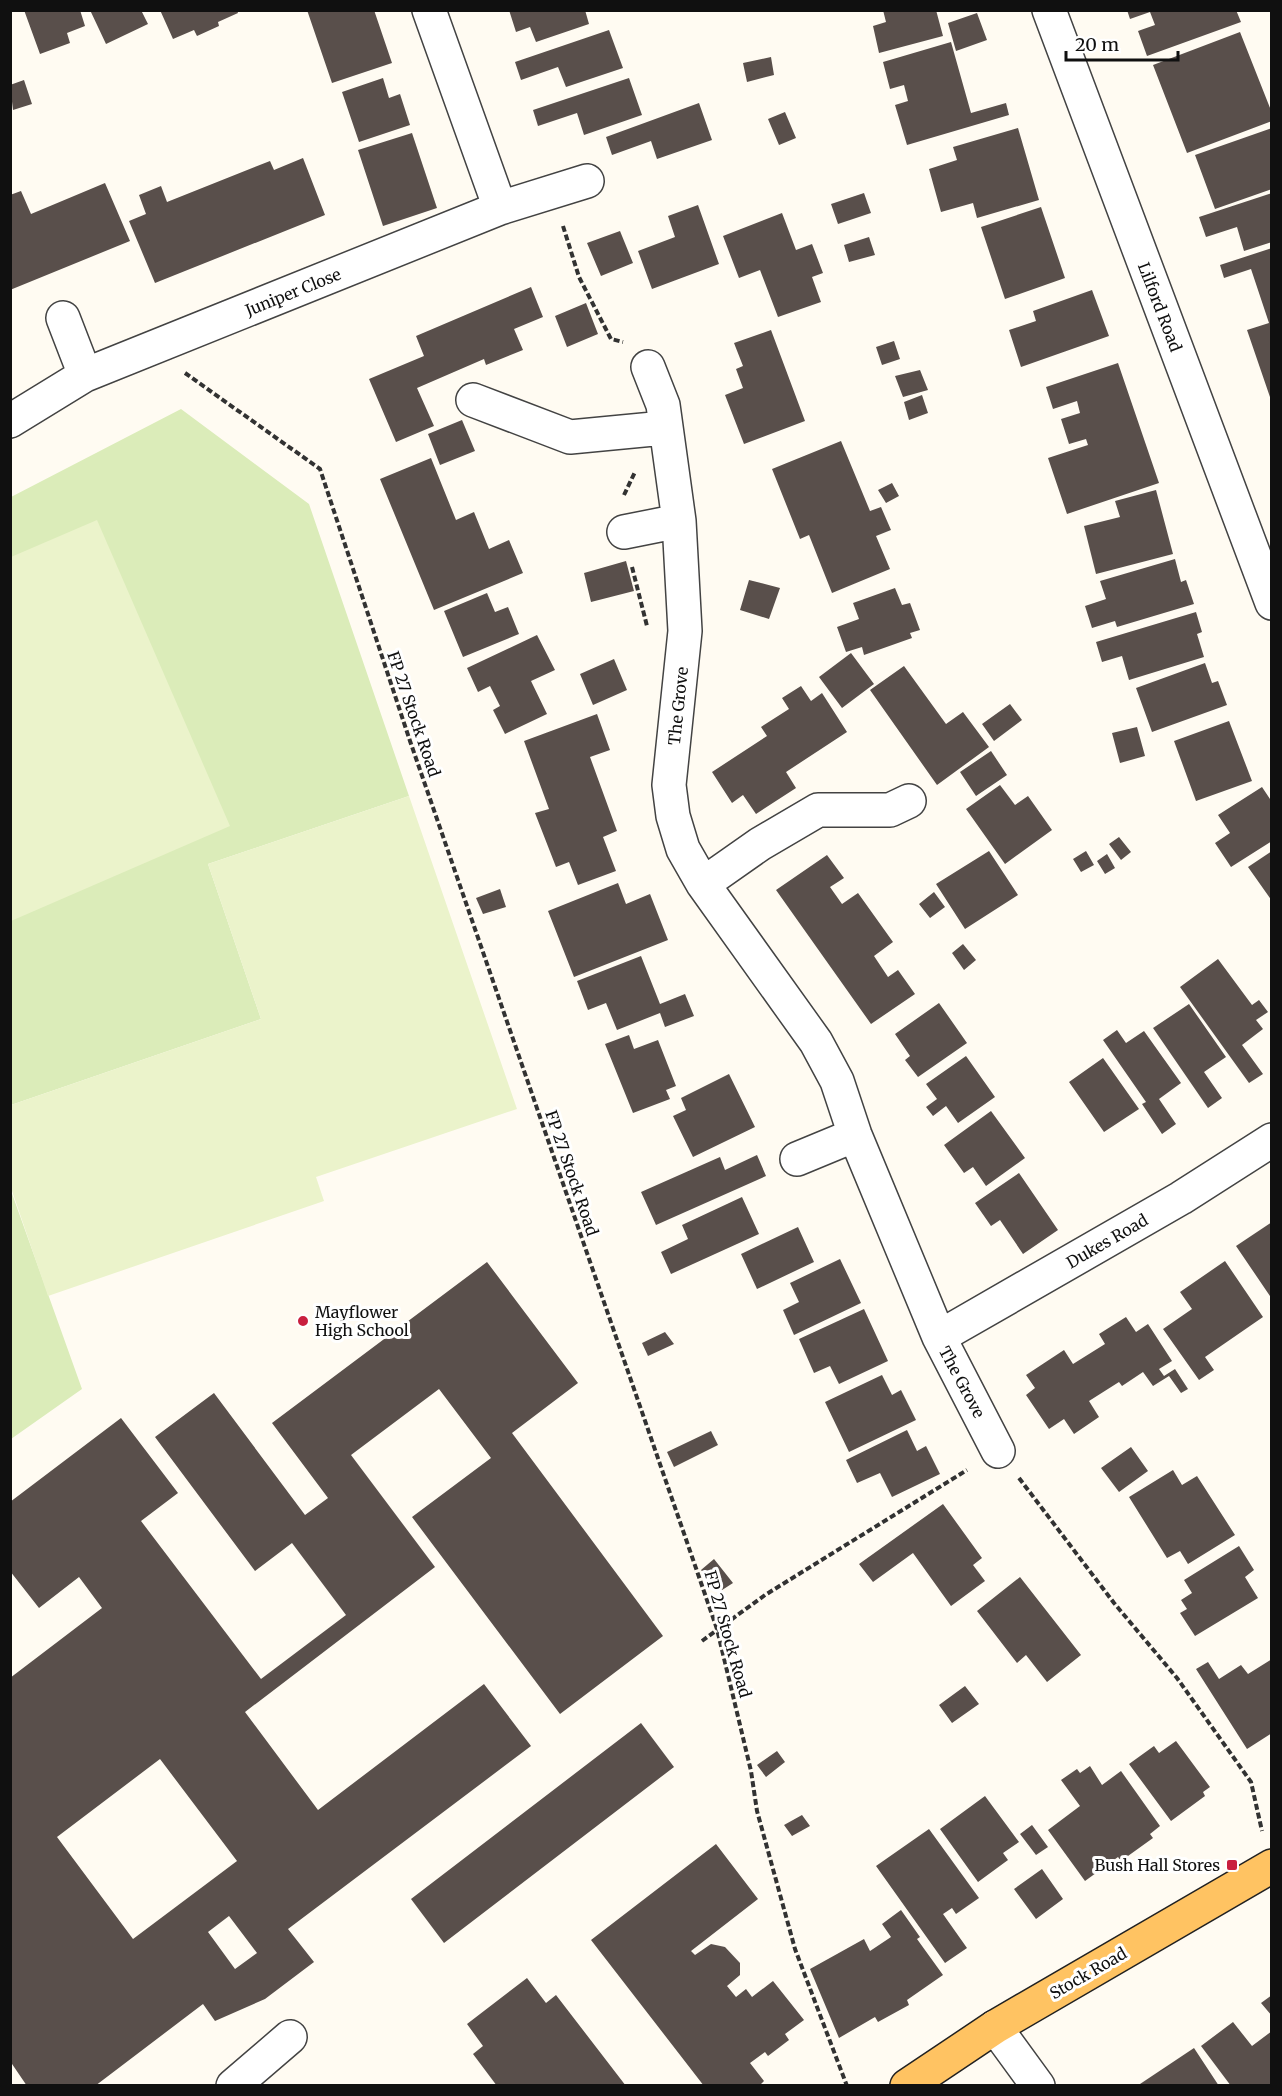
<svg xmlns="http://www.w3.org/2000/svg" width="1282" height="2096" viewBox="0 0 1282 2096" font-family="Merriweather,serif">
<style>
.green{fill:#dbecb9}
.pitch{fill:#ebf3cb}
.building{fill:#594f4b;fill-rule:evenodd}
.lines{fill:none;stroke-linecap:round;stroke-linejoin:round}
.minor-casing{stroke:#434343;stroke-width:36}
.major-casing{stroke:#212121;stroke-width:36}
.path{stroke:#323232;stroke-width:4;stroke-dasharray:6 3;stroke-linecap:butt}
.minor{stroke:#fff;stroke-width:33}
.major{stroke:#ffc362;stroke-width:33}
.poi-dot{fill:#c91f3e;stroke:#fff;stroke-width:2}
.labels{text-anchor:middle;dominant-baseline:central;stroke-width:6;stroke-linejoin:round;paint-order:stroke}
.street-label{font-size:16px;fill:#101010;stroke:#fff}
.poi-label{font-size:16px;fill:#101010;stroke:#fff;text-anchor:start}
</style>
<rect width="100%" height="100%" fill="#fffbf2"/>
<path class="green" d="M181 409 309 504 409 796 208 864 261 1019 11 1105V497Z
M10 1188 82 1389 11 1439 10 1438Z"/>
<path class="pitch" d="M97 520 230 826 11 921V557Z
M409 796 517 1109 316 1177 324 1201 48 1296 11 1188V1105L261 1019 208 864Z"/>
<path class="building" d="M24 10H80L85 26 67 33 70 43 40 54Z
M90 10H141L148 24 106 44Z
M160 10H237L238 13 218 22 219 26 197 36 194 30 173 39Z
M307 10H374L392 63 332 83Z
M509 10H585L589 24 536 42 530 27 516 32Z
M883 10H936L943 36 879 53 873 26 886 22Z
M1127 10H1236L1241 22 1147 56 1138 31 1155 25 1150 12 1130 19Z
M977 13 987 40 956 51 948 23Z
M609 30 623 68 566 87 558 67 521 80 515 62Z
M1240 32 1272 113V121L1187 153 1153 65Z
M951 42 971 113 1006 103 1009 115 907 145 895 105 908 101 904 85 890 89 883 62Z
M771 57 774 75 747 82 743 63Z
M383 78 389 98 400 94 410 125 359 142 342 92Z
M629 78 642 115 584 135 577 113 538 126 533 110Z
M24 80 32 104 13 110 10 85Z
M699 103 712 140 657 159 651 141 612 155 606 137Z
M785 112 796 138 779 145 768 119Z
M1018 128 1039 200 977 218 973 203 941 212 929 169 957 160 953 147Z
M1272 128V189L1215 209 1195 155Z
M412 133 437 208 383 226 358 150Z
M303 158 325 215 155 283 129 221 146 214 139 195 161 186 167 202 270 161 274 170Z
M105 183 130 241 10 290V195L21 191 31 214Z
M864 193 871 213 838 224 831 204Z
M1272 193V242L1244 251 1237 227 1206 237 1199 217Z
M698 205 719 264 652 289 638 251 675 237 668 216Z
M1041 207 1065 278 1005 299 981 227Z
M782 213 796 250 812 244 823 273 812 277 821 302 778 317 760 270 739 278 723 236Z
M620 231 633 263 601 276 587 243Z
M869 237 875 255 849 262 844 245Z
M1272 248V400H1271L1247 330 1269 323 1251 269 1224 278 1220 265Z
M531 287 543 317 514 329 523 350 486 365 484 359 417 388 434 426 396 442 369 379 424 356 416 336Z
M1092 290 1109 336 1021 367 1009 330 1036 321 1033 311Z
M586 303 598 334 567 347 555 316Z
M771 330 805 421 744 444 725 395 743 388 736 369 743 366 734 343Z
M894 341 900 359 882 365 876 347Z
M1118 363 1159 483 1067 514 1048 458 1088 445 1086 439 1069 444 1061 419 1080 413 1077 401 1053 409 1046 387Z
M920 370 928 390 903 397 895 376Z
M922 395 928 413 909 420 904 402Z
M462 420 475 451 440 465 428 434Z
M841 441 870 511 881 507 891 530 876 536 890 569 832 593 809 535 800 539 772 469Z
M431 458 456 520 474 512 489 549 509 540 523 573 434 610 380 479Z
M892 483 899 496 886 503 878 490Z
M1156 490 1173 554 1096 574 1084 526 1120 517 1115 501Z
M1175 559 1181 582 1186 580 1194 604 1117 627 1115 621 1092 628 1085 606 1106 599 1100 581Z
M626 561 634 591 591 602 584 573Z
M749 580 780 588 769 619 740 610Z
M895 588 902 605 910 603 920 630 910 633 912 638 864 655 862 647 846 652 837 627 859 619 853 603Z
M487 593 495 612 508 607 519 634 463 657 444 611Z
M1196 612 1202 632 1197 634 1204 657 1129 680 1122 656 1102 662 1096 642Z
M537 635 555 670 531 681 547 714 505 734 493 710 500 706 490 686 478 692 467 668Z
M851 653 874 684 842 708 819 677Z
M614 659 627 690 593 705 580 674Z
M1205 663 1212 683 1218 681 1227 705 1152 732 1136 688Z
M904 666 946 724 963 712 989 747 937 785 870 690Z
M801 686 811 701 822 693 847 732 786 772 796 788 756 814 743 795 732 803 712 772 767 736 761 727 789 709 782 698Z
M1010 704 1022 720 994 741 982 724Z
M597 714 610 750 590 757 617 831 603 837 616 871 578 885 569 862 556 867 535 813 549 809 524 741Z
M1229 721 1252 781 1196 801 1174 741Z
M1137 727 1145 756 1120 763 1112 733Z
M991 751 1007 775 976 796 960 772Z
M1000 785 1015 805 1028 796 1052 830 1005 864 966 809Z
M1262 787 1272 802V841L1231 867 1215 843 1230 833 1218 815Z
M1119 837 1131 852 1121 860 1109 844Z
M989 851 1018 895 965 929 936 884Z
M1086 851 1094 865 1081 872 1073 859Z
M1272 851V901L1248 867Z
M1107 854 1115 868 1105 874 1097 861Z
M827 855 844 878 830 887 842 904 858 893 893 942 874 956 888 977 898 970 915 994 871 1024 776 890Z
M618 883 626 904 650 894 668 940 574 977 548 911Z
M500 889 506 907 483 914 476 898Z
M934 892 945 907 930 918 919 904Z
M963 944 976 960 964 970 952 953Z
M641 956 660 1004 685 994 694 1016 665 1027 660 1013 617 1030 606 1003 588 1010 577 981Z
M1218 959 1252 1005 1259 1000 1268 1012 1256 1020 1263 1029 1242 1045 1263 1074 1249 1083 1180 987Z
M939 1003 967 1043 918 1077 905 1060 910 1056 895 1034Z
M1189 1004 1226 1057 1204 1072 1222 1098 1208 1108 1153 1028Z
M1117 1030 1126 1043 1144 1031 1181 1083 1159 1099 1176 1124 1162 1134 1142 1104 1146 1102 1103 1040Z
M629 1035 634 1049 658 1040 676 1086 666 1090 670 1099 633 1113 605 1044Z
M966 1056 995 1097 958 1123 946 1106 933 1116 926 1107 937 1099 926 1084Z
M1103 1058 1139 1109 1104 1132 1069 1082Z
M729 1074 755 1127 693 1157 673 1116 686 1110 681 1098Z
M991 1111 1025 1158 986 1186 973 1167 964 1173 944 1145Z
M757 1155 766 1176 656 1225 641 1192 720 1157 725 1170Z
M1019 1173 1058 1230 1023 1254 1000 1220 991 1226 975 1203Z
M742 1197 759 1234 671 1274 661 1252 688 1239 682 1225Z
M1272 1222V1299L1236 1246Z
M798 1227 814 1262 757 1289 741 1254Z
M840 1259 861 1303 794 1335 783 1310 799 1302 790 1283Z
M1225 1261 1263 1317 1205 1357 1214 1370 1199 1380 1163 1329 1192 1309 1180 1292Z
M487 1262 578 1383 512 1433 663 1636 560 1714 412 1517 491 1458 439 1389 351 1455 435 1567 245 1712 318 1810 484 1684 531 1746 288 1929 314 1962 265 1999 215 2021 203 2004 95 2086H27L10 2061V1678L102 1608 79 1577 39 1608 10 1571V1502L121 1418 178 1493 141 1521 261 1679 346 1615 292 1543 255 1571 155 1437 214 1393 305 1515 328 1498 272 1423ZM160 1759 237 1861 133 1939 57 1837ZM229 1916 257 1953 235 1969 208 1932Z
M864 1309 888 1361 839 1384 830 1366 814 1373 799 1339Z
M1126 1317 1136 1332 1148 1324 1172 1361 1159 1369 1164 1376 1175 1369 1188 1389 1181 1393 1169 1376 1153 1386 1143 1372 1122 1386 1119 1382 1089 1401 1099 1417 1074 1434 1064 1419 1049 1429 1026 1395 1035 1388 1026 1375 1064 1350 1073 1364 1105 1344 1099 1334Z
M665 1332 674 1344 648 1356 642 1343Z
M882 1375 892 1395 901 1390 916 1420 849 1452 825 1402Z
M907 1430 917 1451 926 1446 940 1474 892 1497 880 1473 857 1483 846 1460Z
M711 1431 718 1445 674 1467 667 1452Z
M1131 1447 1148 1471 1119 1492 1101 1468Z
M1173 1470 1182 1485 1197 1476 1235 1535 1188 1564 1180 1551 1167 1558 1129 1497Z
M943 1504 982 1558 973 1565 985 1581 951 1606 913 1553 873 1582 859 1564Z
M1239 1546 1254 1570 1245 1577 1258 1598 1195 1636 1180 1613 1187 1609 1181 1600 1192 1593 1184 1580Z
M714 1559 733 1583 719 1592 701 1570Z
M1020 1577 1081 1655 1047 1682 1026 1655 1017 1663 977 1611Z
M1272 1659V1733L1247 1749 1196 1669 1208 1662 1219 1679 1241 1665 1248 1674Z
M965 1686 979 1704 952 1723 939 1705Z
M641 1723 674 1767 444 1943 411 1899Z
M1176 1741 1210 1787 1203 1792 1205 1796 1171 1821 1129 1764 1154 1746 1159 1753Z
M777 1751 785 1762 766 1777 757 1765Z
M1090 1766 1102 1785 1121 1771 1160 1826 1150 1834 1153 1838 1121 1861 1118 1857 1085 1881 1048 1830 1080 1806 1061 1780 1077 1769 1080 1773Z
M985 1796 1019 1842 1003 1853 1008 1860 978 1882 940 1829Z
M802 1815 810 1826 792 1836 784 1825Z
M1032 1825 1048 1847 1036 1855 1020 1834Z
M929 1829 979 1898 956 1914 952 1908 943 1914 967 1948 945 1963 876 1866Z
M716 1844 758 1899 691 1951 695 1955 711 1944 725 1947 740 1963V1975L727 1986 736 1997 746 1989 752 1997 773 1981 804 2020 785 2034 789 2040 768 2056 765 2052 750 2063 764 2081 759 2086H704L591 1940Z
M1042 1869 1063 1899 1036 1919 1014 1889Z
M901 1910 920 1937 917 1939 943 1975 907 2000 909 2005 878 2022 875 2017 839 2038 810 1969 864 1939 870 1951 891 1937 882 1924Z
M527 1978 546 2003 556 1995 626 2086H497L473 2054 483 2046 467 2024Z
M1272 1995V2016L1261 2003Z
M1233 2022 1252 2046 1272 2031V2086H1231L1201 2046Z
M1194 2048 1219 2086H1137Z"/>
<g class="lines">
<g class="minor-casing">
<path id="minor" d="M1049 10 1272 603
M500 208 587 181
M63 318 85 375 500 208 429 10
M648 367 663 405 679 521
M473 400 570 437 664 428
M10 421 85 375
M624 532 679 521 685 631 669 785 673 816 683 849 703 884 816 1042 837 1081 855 1135 939 1337 998 1451
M703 884 760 844 818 810H890L909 801
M797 1159 855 1135
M939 1337 1181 1198 1272 1140
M995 2027 1038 2086
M233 2086 290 2037"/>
</g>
<g class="major-casing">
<path id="major" d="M907 2086 995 2027 1272 1866"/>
</g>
<path class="path" d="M563 226 579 277 611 339 623 342
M185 373 320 469 410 741 717 1629 751 1771 757 1811 795 1949 847 2086
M624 495 635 472
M632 567 647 626
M1019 1478 1114 1603 1177 1678 1251 1782 1262 1831
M702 1641 765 1595 967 1470"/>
<use href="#minor" class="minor"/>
<use href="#major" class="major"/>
</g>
<g class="poi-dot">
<circle cx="303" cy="1321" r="6"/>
<rect x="1226" y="1859" width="12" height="12" rx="3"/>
</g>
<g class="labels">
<g class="street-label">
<text transform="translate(293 292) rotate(-22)">Juniper Close</text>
<text transform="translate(1160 307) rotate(69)">Lilford Road</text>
<text transform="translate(678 706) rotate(-84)">The Grove</text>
<text transform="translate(414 714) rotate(71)">FP 27 Stock Road</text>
<text transform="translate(572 1173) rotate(71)">FP 27 Stock Road</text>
<text transform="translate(1107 1241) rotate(-30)">Dukes Road</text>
<text transform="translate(962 1382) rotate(62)">The Grove</text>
<text transform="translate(728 1634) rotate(74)">FP 27 Stock Road</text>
<text transform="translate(1088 1973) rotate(-30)">Stock Road</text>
</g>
<g class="poi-label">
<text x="315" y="1312">Mayflower<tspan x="315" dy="18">High School</tspan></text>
<text x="1220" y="1865" text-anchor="end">Bush Hall Stores</text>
</g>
</g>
<rect width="1282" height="2096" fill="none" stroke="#101010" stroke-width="24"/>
<path d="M1066 51v9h112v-9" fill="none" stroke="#101010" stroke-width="3"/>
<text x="1075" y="51" font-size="18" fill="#101010" stroke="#ffffff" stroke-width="4.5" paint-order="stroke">20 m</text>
</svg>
